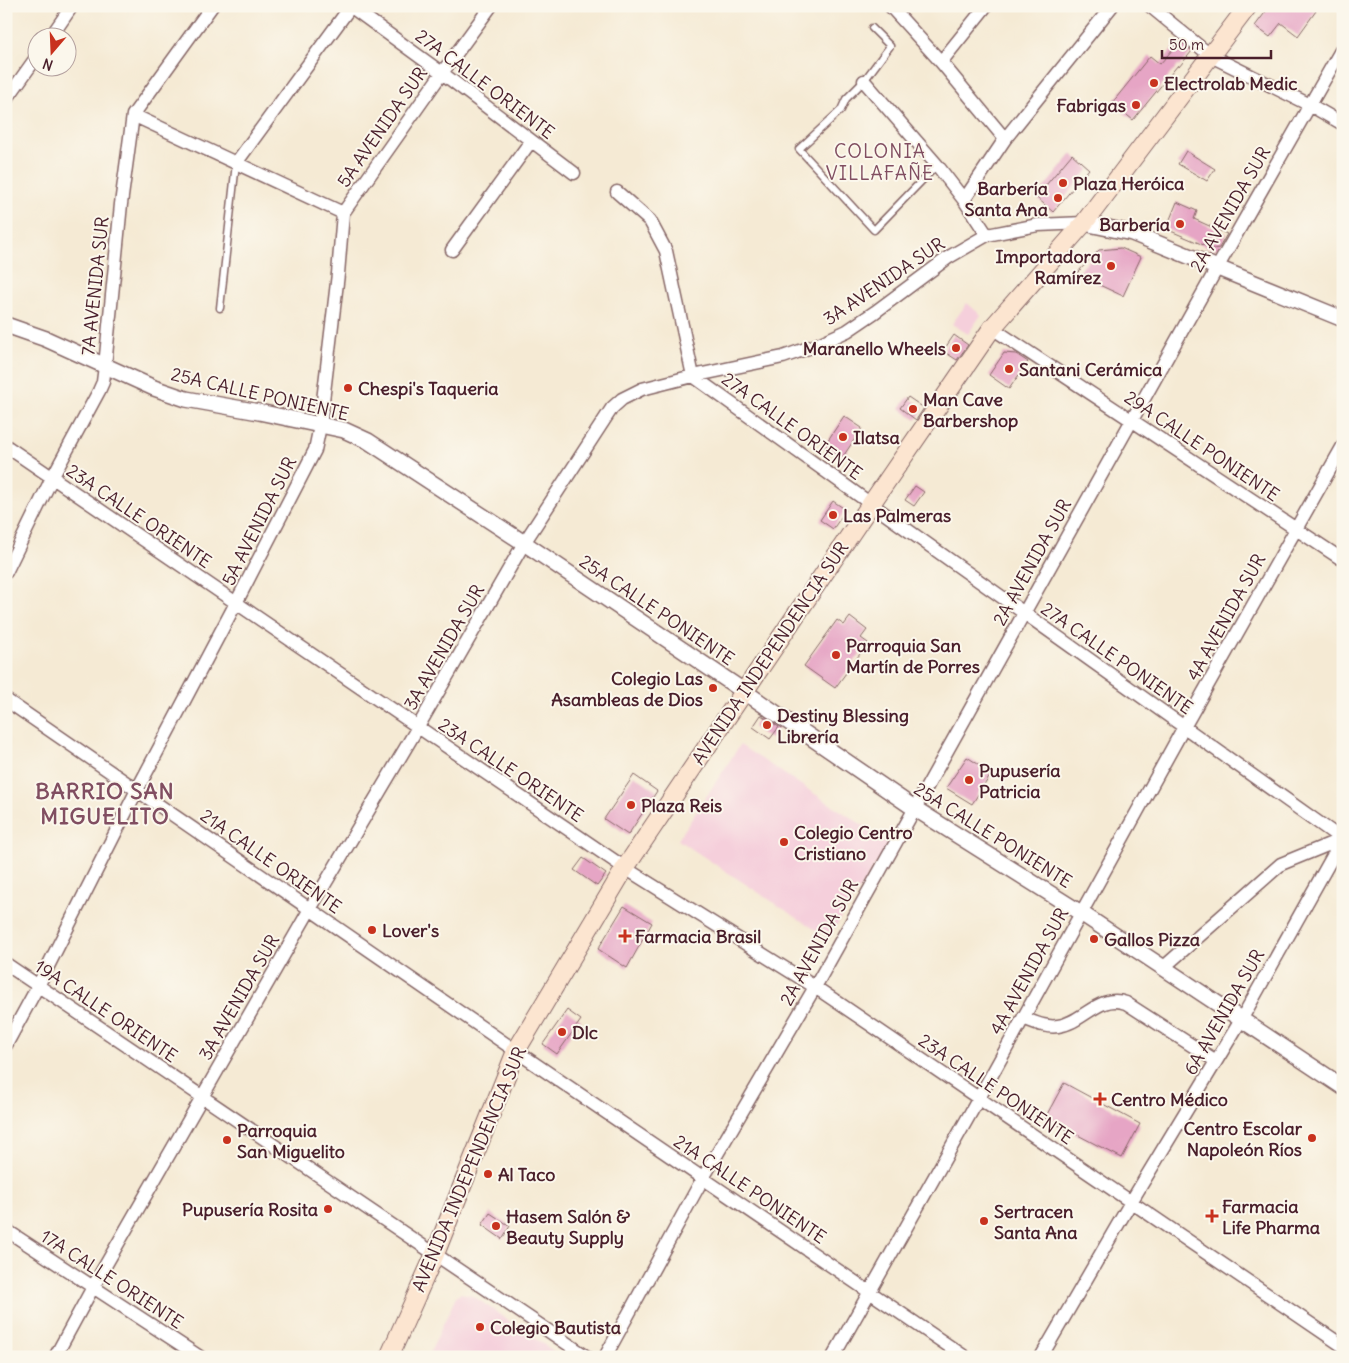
<svg xmlns="http://www.w3.org/2000/svg" width="1349" height="1363" viewBox="0 0 1349 1363" font-family="Delius,sans-serif">
<style>
.built{fill:#f5cfdb}
.building{fill:#e6a5c5}
.lines{fill:none;stroke-linecap:round;stroke-linejoin:round}
.service-casing{stroke:#866666;stroke-width:9}
.minor-casing{stroke:#866666;stroke-width:15}
.tertiary-casing{stroke:#866666;stroke-width:18}
.secondary-casing{stroke:#866666;stroke-width:20}
.service{stroke:#fff;stroke-width:6}
.minor{stroke:#fff;stroke-width:12}
.tertiary{stroke:#fff;stroke-width:15}
.secondary{stroke:#fce5d0;stroke-width:18}
.poi-dot{fill:#c8321e;stroke:#fbf7ec;stroke-width:2}
.labels{text-anchor:middle;dominant-baseline:central;stroke-width:4;stroke-linejoin:round;paint-order:stroke}
.poi-label{font-size:18px;font-weight:bold;fill:#4a1f2b;stroke:#fbf7ec;text-anchor:start}
.street-label{font-size:18px;fill:#4a1f2b;stroke:#fbf7ec}
.neighbourhood-label{font-size:19px;letter-spacing:1px;fill:#814e61;stroke:#fbf7ec}
.district-label{font-size:22px;font-weight:bold;letter-spacing:1px;fill:#814e61;stroke:#fbf7ec}
</style>
<rect width="100%" height="100%" fill="#fbf7ec"/>
<filter id="ink" filterUnits="userSpaceOnUse"><feTurbulence type="fractalNoise" baseFrequency=".02" numOctaves="2"/><feDisplacementMap in="SourceGraphic" scale="10" xChannelSelector="R" yChannelSelector="G"/><feConvolveMatrix kernelMatrix="1 2 1 2 8 2 1 2 1" color-interpolation-filters="sRGB"/></filter>
<filter id="wash" filterUnits="userSpaceOnUse"><feTurbulence type="fractalNoise" baseFrequency=".0096" numOctaves="4" result="noise"/><feDisplacementMap in="SourceGraphic" scale="20" xChannelSelector="R" yChannelSelector="G"/><feGaussianBlur stdDeviation="1.12" result="paint"/><feColorMatrix in="noise" values="0 0 0 0 0 0 0 0 0 0 0 0 0 0 0 0 0 1.4 0 .05"/><feComposite in="paint" operator="in"/></filter>
<g filter="url(#wash)">
<rect width="100%" height="100%" fill="#f5ead4"/>
<path class="built" d="M967 303 981 315 968 334 952 324Z
M740 745 890 843 828 938 678 840Z
M461 1293 473 1296 562 1357H428L456 1297Z"/>
<g id="blocks">
<path class="building" d="M1270 6H1310L1316 11 1298 36 1281 23 1270 37 1255 26Z
M1180 41 1192 51 1179 67 1178 65 1133 120 1112 103 1150 56 1160 64Z
M1186 151 1215 169 1207 181 1178 164Z
M1072 154 1089 169 1053 212 1036 197Z
M1177 202 1197 211 1194 219 1227 234 1219 248 1213 249 1166 229Z
M1121 248 1141 257 1123 296 1076 274 1099 250Z
M954 335 968 345 957 360 943 351Z
M1004 353 1016 354 1028 362 1009 389 989 375Z
M908 397 924 408 916 420 900 408Z
M844 416 862 428 842 458 824 446Z
M915 486 924 492 914 506 905 500Z
M833 501 846 510 833 529 820 520Z
M850 617 867 630 861 638 868 643 835 688 804 666 837 620 844 625Z
M761 715 779 727 770 739 753 727Z
M967 757 992 773 972 804 946 788Z
M634 775 657 791 628 835 604 819Z
M583 858 606 874 597 886 574 870Z
M624 906 652 923 627 968 598 949Z
M567 1010 581 1020 557 1054 543 1044Z
M1064 1083 1140 1124 1122 1158 1045 1118Z
M490 1213 510 1226 502 1239 482 1225Z"/>
</g>
</g>
<g filter="url(#ink)">
<use href="#blocks" fill-opacity="0" stroke="#866666" stroke-width="1"/>
<g class="lines">
<g class="service-casing">
<path id="service" d="M872 28 890 46 864 81 846 99 841 110 799 149 874 230 937 165
M220 308 236 163"/>
</g>
<g class="minor-casing">
<path id="minor" d="M350 6 442 73 574 173
M890 6 941 62 1005 139
M1150 6 1211 56 1310 105 1343 124
M50 38 72 6
M941 62 986 6
M864 81 937 165 964 200 987 235
M6 100 38 55
M133 115 343 213
M236 163 351 6
M617 192 650 221 666 251 693 376 871 504 1343 840
M964 200 1005 139 1112 6
M452 250 531 141
M992 328 1343 560
M6 446 625 868 815 987 1343 1346
M6 572 52 478 99 391 103 382 105 366 121 204 133 115 212 6
M6 700 516 1051 965 1357
M6 964 587 1357
M1164 967 1281 864 1342 839
M1023 1018C1034 1022 1046 1028 1058 1026 1083 1023 1099 993 1126 1003L1216 1061
M6 1045 38 986 137 790 236 603 315 450 320 426 338 274 343 213 442 73 491 6
M6 1230 200 1357
M55 1357 93 1287 310 909 418 727 524 543 612 408 622 399 642 389 693 376 783 357 814 346 847 331 875 312 949 257 987 235 1038 225 1084 223
M605 1357 703 1178 815 987 1217 268 1343 47
M833 1357 979 1098 1184 727 1343 446
M1041 1357 1131 1202 1241 1020 1343 838"/>
</g>
<g class="tertiary-casing">
<path id="tertiary" d="M1084 223 1132 233 1343 319
M6 325 46 339 154 388 186 399 259 412 344 430 368 441 524 543 745 692 914 808 1081 913 1343 1087"/>
</g>
<g class="secondary-casing">
<path id="secondary" d="M389 1357 435 1254 516 1051 625 868 871 504 992 328 1084 223 1248 6"/>
</g>
<use href="#service" class="service"/>
<use href="#minor" class="minor"/>
<use href="#tertiary" class="tertiary"/>
<use href="#secondary" class="secondary"/>
</g>
</g>
<g class="poi-dot">
<circle cx="1154" cy="83" r="5"/>
<circle cx="1136" cy="105" r="5"/>
<circle cx="1063" cy="183" r="5"/>
<circle cx="1058" cy="198" r="5"/>
<circle cx="1180" cy="224" r="5"/>
<circle cx="1111" cy="266" r="5"/>
<circle cx="956" cy="348" r="5"/>
<circle cx="1009" cy="369" r="5"/>
<circle cx="348" cy="388" r="5"/>
<circle cx="913" cy="409" r="5"/>
<circle cx="843" cy="437" r="5"/>
<circle cx="833" cy="515" r="5"/>
<circle cx="836" cy="655" r="5"/>
<circle cx="713" cy="688" r="5"/>
<circle cx="767" cy="725" r="5"/>
<circle cx="969" cy="780" r="5"/>
<circle cx="631" cy="805" r="5"/>
<circle cx="784" cy="842" r="5"/>
<circle cx="372" cy="930" r="5"/>
<path d="M622.5 928.5h5v5h5v5h-5v5h-5v-5h-5v-5h5z"/>
<circle cx="1094" cy="939" r="5"/>
<circle cx="562" cy="1032" r="5"/>
<path d="M1097.5 1091.5h5v5h5v5h-5v5h-5v-5h-5v-5h5z"/>
<circle cx="1312" cy="1138" r="5"/>
<circle cx="227" cy="1140" r="5"/>
<circle cx="488" cy="1174" r="5"/>
<circle cx="328" cy="1209" r="5"/>
<path d="M1209.5 1208.5h5v5h5v5h-5v5h-5v-5h-5v-5h5z"/>
<circle cx="984" cy="1221" r="5"/>
<circle cx="496" cy="1226" r="5"/>
<circle cx="480" cy="1327" r="5"/>
</g>
<g class="labels">
<g class="poi-label">
<text x="1164" y="83">Electrolab Medic</text>
<text x="1126" y="105" text-anchor="end">Fabrigas</text>
<text x="1073" y="183">Plaza Heróica</text>
<text x="1048" y="188" text-anchor="end">Barbería<tspan x="1048" dy="21">Santa Ana</tspan></text>
<text x="1170" y="224" text-anchor="end">Barbería</text>
<text x="1101" y="256" text-anchor="end">Importadora<tspan x="1101" dy="21">Ramírez</tspan></text>
<text x="946" y="348" text-anchor="end">Maranello Wheels</text>
<text x="1019" y="369">Santani Cerámica</text>
<text x="358" y="388">Chespi's Taqueria</text>
<text x="923" y="399">Man Cave<tspan x="923" dy="21">Barbershop</tspan></text>
<text x="853" y="437">Ilatsa</text>
<text x="843" y="515">Las Palmeras</text>
<text x="846" y="645">Parroquia San<tspan x="846" dy="21">Martín de Porres</tspan></text>
<text x="703" y="678" text-anchor="end">Colegio Las<tspan x="703" dy="21">Asambleas de Dios</tspan></text>
<text x="777" y="715">Destiny Blessing<tspan x="777" dy="21">Librería</tspan></text>
<text x="979" y="770">Pupusería<tspan x="979" dy="21">Patricia</tspan></text>
<text x="641" y="805">Plaza Reis</text>
<text x="794" y="832">Colegio Centro<tspan x="794" dy="21">Cristiano</tspan></text>
<text x="382" y="930">Lover's</text>
<text x="635" y="936">Farmacia Brasil</text>
<text x="1104" y="939">Gallos Pizza</text>
<text x="572" y="1032">Dlc</text>
<text x="1111" y="1099">Centro Médico</text>
<text x="1302" y="1128" text-anchor="end">Centro Escolar<tspan x="1302" dy="21">Napoleón Ríos</tspan></text>
<text x="237" y="1130">Parroquia<tspan x="237" dy="21">San Miguelito</tspan></text>
<text x="498" y="1174">Al Taco</text>
<text x="1222" y="1206">Farmacia<tspan x="1222" dy="21">Life Pharma</tspan></text>
<text x="318" y="1209" text-anchor="end">Pupusería Rosita</text>
<text x="994" y="1211">Sertracen<tspan x="994" dy="21">Santa Ana</tspan></text>
<text x="506" y="1216">Hasem Salón &amp;<tspan x="506" dy="21">Beauty Supply</tspan></text>
<text x="490" y="1327">Colegio Bautista</text>
</g>
<g class="street-label">
<text transform="translate(485 84) rotate(37)">27A CALLE ORIENTE</text>
<text transform="translate(382 127) rotate(-55)">5A AVENIDA SUR</text>
<text transform="translate(1230 209) rotate(-60)">2A AVENIDA SUR</text>
<text transform="translate(884 281) rotate(-34)">3A AVENIDA SUR</text>
<text transform="translate(95 286) rotate(-84)">7A AVENIDA SUR</text>
<text transform="translate(260 394) rotate(13)">25A CALLE PONIENTE</text>
<text transform="translate(792 426) rotate(36)">27A CALLE ORIENTE</text>
<text transform="translate(1202 446) rotate(34)">29A CALLE PONIENTE</text>
<text transform="translate(139 516) rotate(34)">23A CALLE ORIENTE</text>
<text transform="translate(259 521) rotate(-63)">5A AVENIDA SUR</text>
<text transform="translate(1032 562) rotate(-61)">2A AVENIDA SUR</text>
<text transform="translate(657 610) rotate(34)">25A CALLE PONIENTE</text>
<text transform="translate(1226 617) rotate(-61)">4A AVENIDA SUR</text>
<text transform="translate(444 647) rotate(-60)">3A AVENIDA SUR</text>
<text transform="translate(770 653) rotate(-56)">AVENIDA INDEPENDENCIA SUR</text>
<text transform="translate(1117 658) rotate(35)">27A CALLE PONIENTE</text>
<text transform="translate(511 770) rotate(34)">23A CALLE ORIENTE</text>
<text transform="translate(993 835) rotate(32)">25A CALLE PONIENTE</text>
<text transform="translate(271 861) rotate(35)">21A CALLE ORIENTE</text>
<text transform="translate(819 942) rotate(-61)">2A AVENIDA SUR</text>
<text transform="translate(1029 971) rotate(-61)">4A AVENIDA SUR</text>
<text transform="translate(239 997) rotate(-60)">3A AVENIDA SUR</text>
<text transform="translate(106 1011) rotate(34)">19A CALLE ORIENTE</text>
<text transform="translate(1224 1012) rotate(-60)">6A AVENIDA SUR</text>
<text transform="translate(996 1089) rotate(34)">23A CALLE PONIENTE</text>
<text transform="translate(469 1169) rotate(-67)">AVENIDA INDEPENDENCIA SUR</text>
<text transform="translate(750 1189) rotate(34)">21A CALLE PONIENTE</text>
<text transform="translate(112 1279) rotate(33)">17A CALLE ORIENTE</text>
</g>
<g class="neighbourhood-label">
<text x="880" y="151">COLONIA<tspan x="880" dy="22">VILLAFAÑE</tspan></text>
</g>
<g class="district-label">
<text x="105" y="791">BARRIO SAN<tspan x="105" dy="25">MIGUELITO</tspan></text>
</g>
</g>
<rect width="1349" height="1363" fill="none" stroke="#fbf7ec" stroke-width="25"/>
<g transform="translate(52 52) rotate(199)"><circle r="24" fill="#fbf7ec" stroke="#b4a19f"/>
<path d="M0-4L9 19L0 12L-9 19Z" fill="#c8321e"/>
<text y="-8" font-size="14" font-weight="bold" text-anchor="middle" fill="#4a1f2b">N</text>
</g>
<path d="M1162 50v8h109v-8" fill="none" stroke="#4a1f2b" stroke-width="2.5"/>
<text x="1169" y="50" font-size="15" fill="#4a1f2b" stroke="#fbf7ec" stroke-width="4" paint-order="stroke">50 m</text>
</svg>
